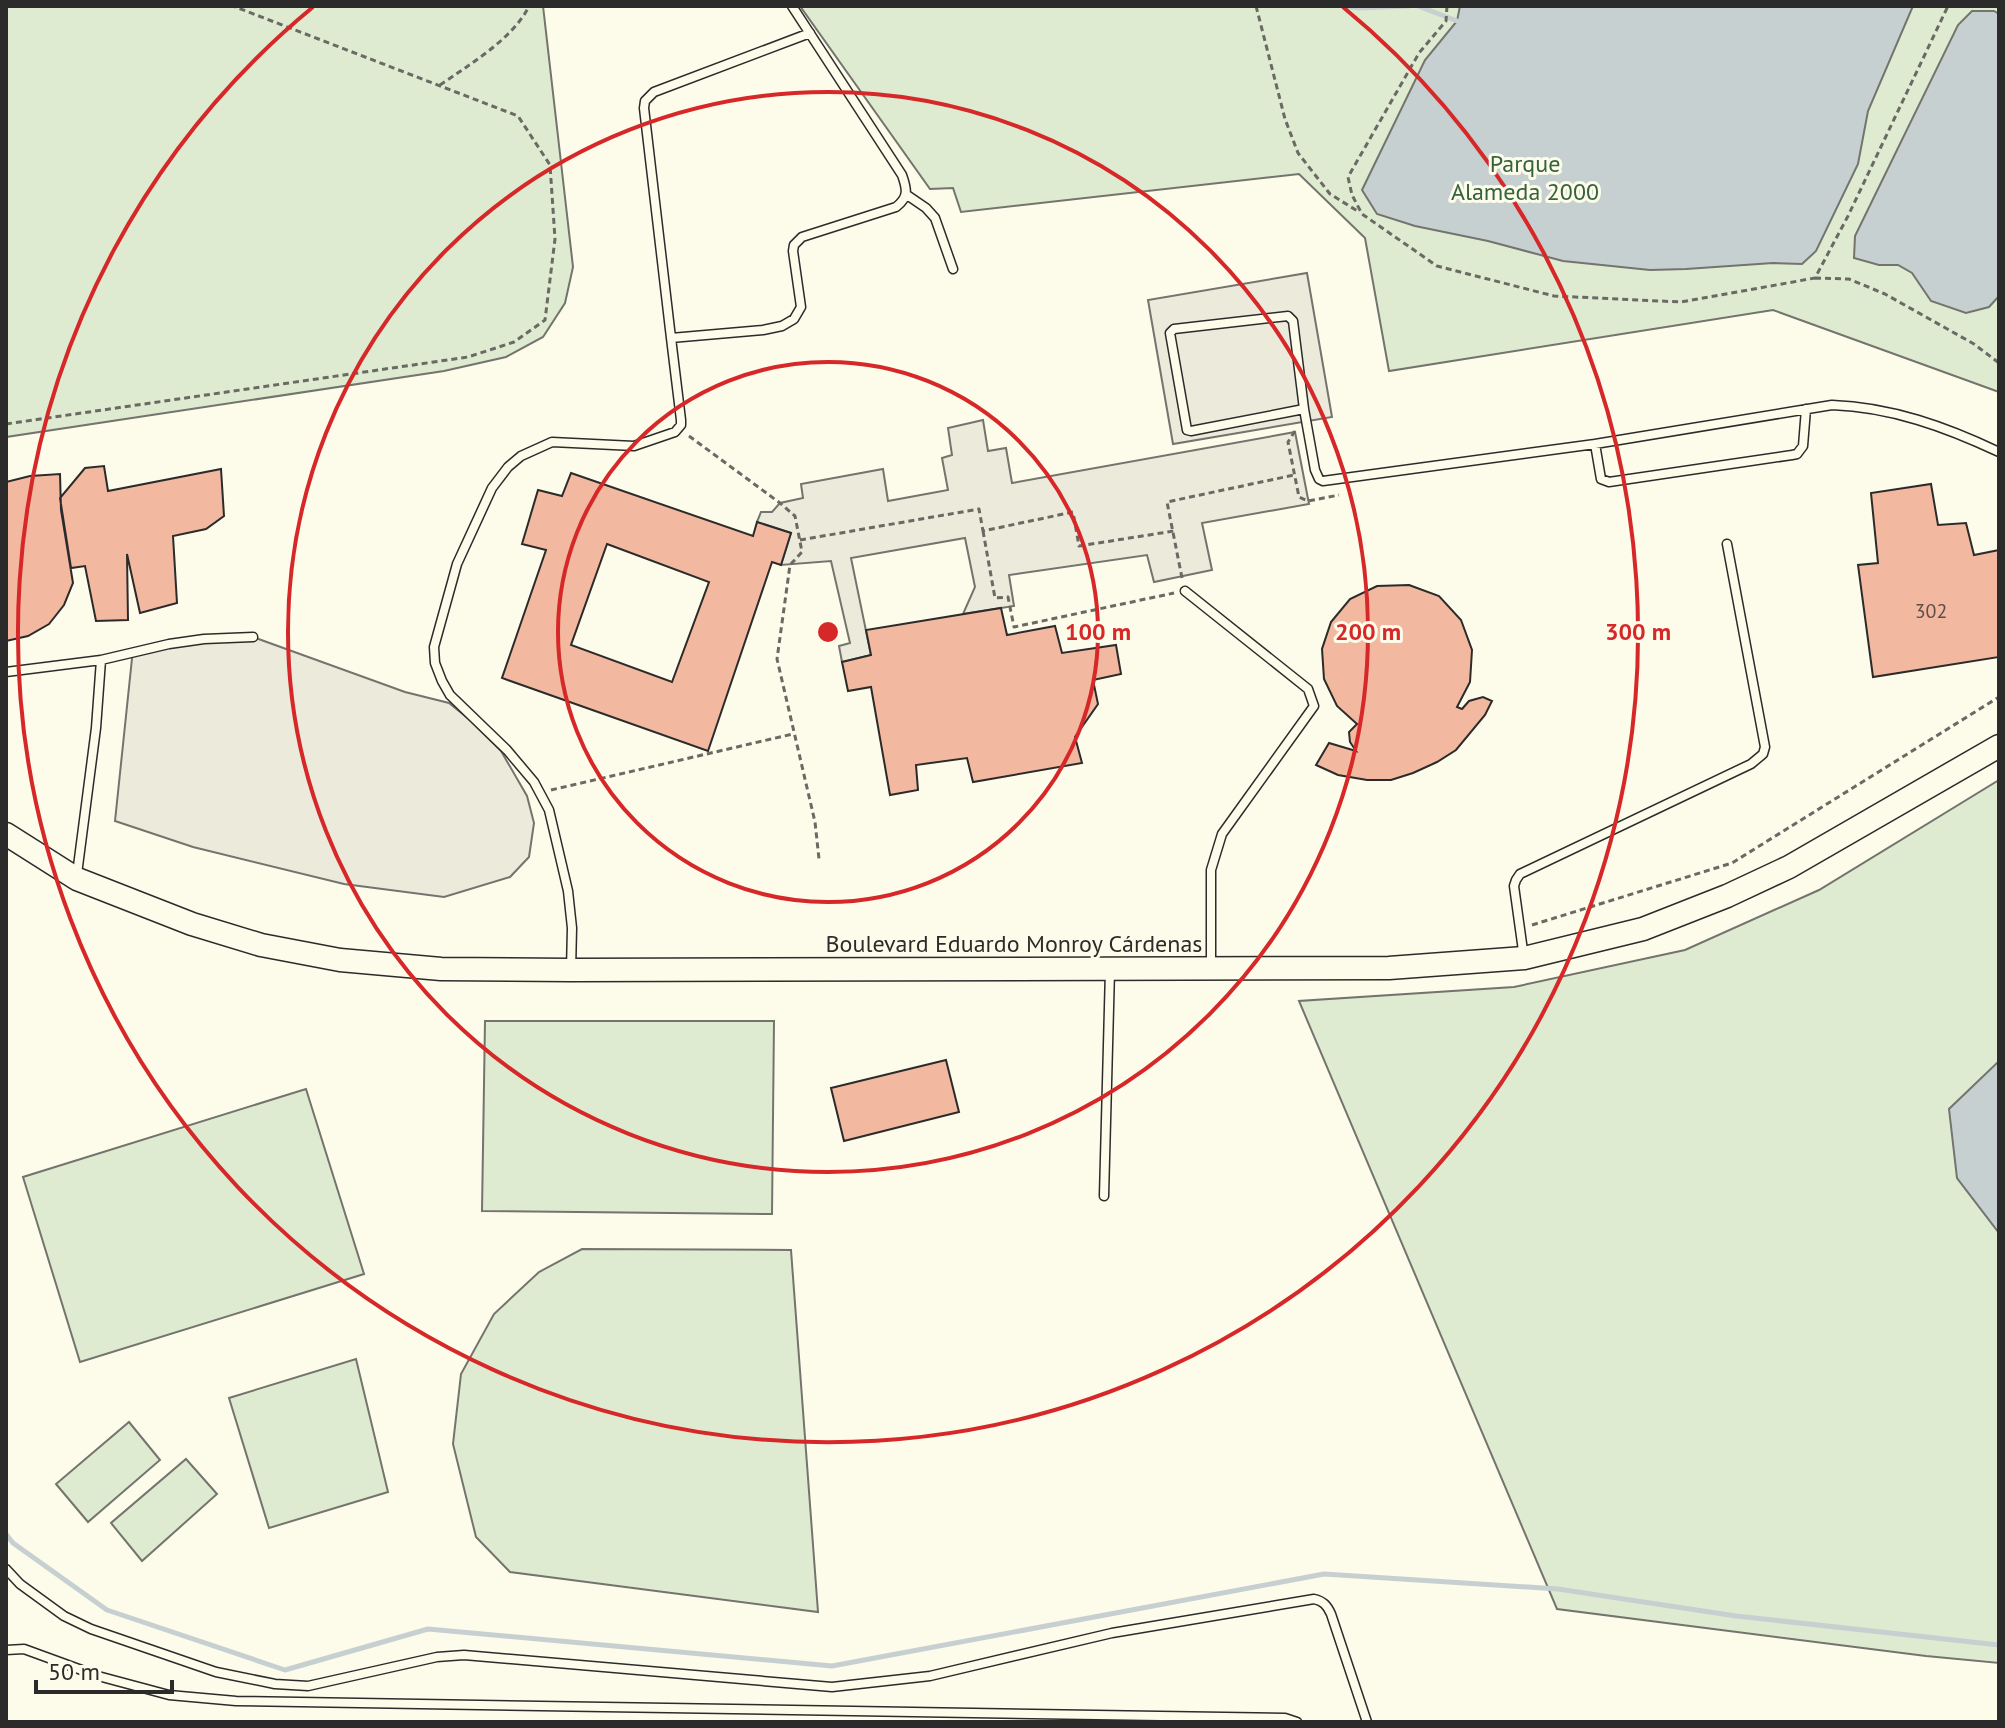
<svg xmlns="http://www.w3.org/2000/svg" width="2005" height="1728" viewBox="0 0 2005 1728" font-family="'PT Sans',sans-serif">
<style>
.green{fill:#deebd1;stroke:#74746e;stroke-width:2}
.parking{fill:#eceadb;stroke:#74746e;stroke-width:2}
.water{fill:#c7d0d0;stroke:#74746e;stroke-width:2}
.lines{fill:none;stroke-linecap:round;stroke-linejoin:round}
.stream{stroke:#c7d0d0;stroke-width:5}
.building{fill:#f2b8a0;stroke:#2b2b2b;stroke-width:2;fill-rule:evenodd}
.lane-casing{stroke:#2b2b2b;stroke-width:11}
.secondary-casing{stroke:#2b2b2b;stroke-width:25}
.path{stroke:#6a6964;stroke-width:3;stroke-dasharray:6 4;stroke-linecap:butt}
.lane{stroke:#fdfbea;stroke-width:8}
.secondary{stroke:#fdfbea;stroke-width:22}
.ring{fill:none;stroke:#d62828;stroke-width:4}
.labels{text-anchor:middle;dominant-baseline:central;stroke-width:6;stroke-linejoin:round;paint-order:stroke}
.number-label{font-size:20px;fill:#5d4e48}
.park-label{font-size:24px;fill:#34623c;stroke:#fdfbea}
.street-label{font-size:24px;fill:#2b2b2b;stroke:#fdfbea}
.centre{fill:#d62828;stroke:#fdfbea;stroke-width:4}
.ring-label{font-size:24px;text-anchor:middle;font-weight:bold;fill:#d62828;stroke:#fdfbea;stroke-width:6;stroke-linejoin:round;paint-order:stroke}
</style>
<rect width="100%" height="100%" fill="#fdfbea"/>
<path class="green" d="M6 6H543L573 267 565 303 543 337 506 357 444 371 6 437Z
M800 6H1999V392L1773 310 1389 371 1365 238 1299 174 961 212 953 188 930 189Z
M1999 780V1663L1926 1656 1557 1609 1299 1001 1514 987 1685 950 1819 890Z
M485 1021H774L772 1214 482 1211Z
M306 1089 364 1274 80 1362 23 1177Z
M582 1249 791 1250 818 1612 510 1572 476 1537 453 1444 461 1374 494 1314 539 1272Z
M356 1359 388 1492 269 1528 229 1398Z
M129 1422 160 1460 88 1522 56 1484Z
M186 1459 217 1494 142 1561 111 1523Z"/>
<path class="parking" d="M1307 273 1332 417 1173 444 1148 300Z
M983 420 988 451 1006 448 1012 483 1295 432 1309 504 1202 523 1212 570 1154 582 1147 555 1009 575 1014 606 963 614 975 587 965 538 851 558 871 655 842 662 839 646 850 643 831 561 781 565 791 533 757 522 761 512H772L780 503 803 498 801 484 883 469 888 501 948 490 942 458 952 455 948 428Z
M253 637 405 692 449 703 470 720 501 751 527 796 534 823 529 857 510 877 444 897 344 884 193 847 115 821 133 649Z"/>
<path class="water" d="M1460 6H1913L1868 111 1858 164 1816 251 1802 264 1773 263 1686 269 1650 270 1563 261 1488 241 1415 226 1377 214 1362 190 1425 60 1457 21Z
M1972 11H1994L1999 14V296L1989 307 1966 313 1931 301 1912 273 1898 265H1879L1854 258 1855 236 1958 25Z
M1999 1061V1233L1957 1178 1949 1109Z"/>
<g class="lines">
<path class="stream" d="M1342 6 1360 8 1409 6
M1418 6 1457 21
M6 1534 13 1543 107 1610 285 1670 428 1629 832 1666 1324 1574 1558 1589 1736 1616 1999 1645"/>
</g>
<path class="building" d="M104 466 108 491 221 469 224 516 206 529 173 536 177 603 140 613 127 554 128 620 96 621 85 566 71 568 60 498 85 468Z
M571 473 753 536 757 522 791 533 781 565 772 562 708 751 502 678 546 550 522 544 538 490 562 496ZM607 544 709 582 672 682 571 645Z
M60 474 61 510 73 583 64 605 49 624 28 636 6 641V482L30 476Z
M1931 484 1938 525 1966 523 1974 555 1999 550V657L1873 677 1858 565 1878 563 1871 493Z
M1409 585 1439 596 1461 620 1472 650 1470 682 1457 707 1462 709 1469 701 1483 697 1492 701 1485 715 1456 750 1437 762 1413 773 1391 780H1367L1338 775 1316 765 1329 743 1356 751 1350 742 1349 732 1357 724 1337 706 1324 679 1322 649 1331 622 1350 599 1377 586Z
M1001 608 1007 635 1055 626 1062 653 1116 645 1121 674 1093 680 1098 704 1075 737 1082 763 973 782 967 758 916 765 918 790 890 795 871 687 848 691 842 662 871 655 866 630Z
M946 1060 959 1112 844 1141 831 1088Z"/>
<g class="lines">
<g class="lane-casing">
<path id="lane" d="M907 195 926 208 935 218 953 269
M1288 316 1293 321 1304 409 1191 431 1187 430 1170 333 1174 329Z
M671 338 644 108 645 101 654 92 810 33
M1304 409 1315 470 1319 479 1323 481 1595 444 1832 405C1891 407 1946 427 1999 452
M1595 444 1601 479 1609 482 1792 455 1797 454 1803 446 1806 409
M1185 591 1308 689 1314 706 1222 834 1211 870V968
M101 660 169 644 204 639 253 637
M6 672 101 660 96 728 77 874
M1524 958 1514 886 1516 880 1520 874 1751 764 1763 754 1765 747 1727 544
M571 970 572 928 568 891 549 810 534 782 507 750 450 695 442 681 435 663 434 647 457 564 492 488 508 467 521 456 552 442 634 446 675 432 681 425V420L671 338 763 330 782 326 794 319 801 307 793 251 794 245 802 237 896 207C909 197 907 189 902 175L792 6
M1104 1196 1110 970
M6 1569 20 1584 64 1616 91 1629 216 1672 275 1684 308 1686 437 1657 464 1655 832 1687 930 1676 1112 1633 1314 1599C1323 1601 1327 1605 1331 1614L1367 1722
M6 1650 24 1649 98 1676 169 1695 236 1701 1285 1718 1297 1722"/>
</g>
<g class="secondary-casing">
<path id="secondary" d="M6 834 77 879 192 924 261 945 340 960 441 969 571 970 1389 968 1524 958 1643 929 1727 896 1789 867 1999 746"/>
</g>
<path class="path" d="M1256 6 1285 119 1298 153 1330 194 1359 212
M1447 6 1446 21 1419 53 1348 177 1352 195 1362 214 1437 266 1554 296 1681 302 1815 278 1848 216 1948 6
M440 85C469 65 514 38 529 6
M1815 278 1849 279 1885 294 1974 344 1999 363
M6 424 468 357 514 342 545 320 555 239 550 165 518 116 233 6
M1295 431 1288 442 1299 497 1308 501 1339 495
M689 436 780 503 795 516 802 552 790 565 777 659 815 822 819 859
M983 531 995 598 1008 597 1014 627 1174 593
M800 540 979 509 983 531 1073 512 1079 546 1174 531
M1182 578 1167 502 1294 475
M551 790 793 734
M1532 925 1732 863 1999 697"/>
<use href="#lane" class="lane"/>
<use href="#secondary" class="secondary"/>
</g>
<g class="ring">
<circle cx="828" cy="632" r="270"/>
<circle cx="828" cy="632" r="540"/>
<path d="M1343 7A810 810 0 1 1 313 7"/>
</g>
<g class="labels">
<g class="number-label">
<text x="1931" y="611">302</text>
</g>
<g class="park-label">
<text x="1525" y="163">Parque<tspan x="1525" dy="28">Alameda 2000</tspan></text>
</g>
<g class="street-label">
<text x="1014" y="943">Boulevard Eduardo Monroy Cárdenas</text>
</g>
</g>
<circle cx="828" cy="632" r="12" class="centre"/>
<g class="ring-label">
<text x="1098" y="640">100 m</text>
<text x="1368" y="640">200 m</text>
<text x="1638" y="640">300 m</text>
</g>
<rect width="2005" height="1728" fill="none" stroke="#2b2b2b" stroke-width="16"/>
<path d="M36 1680v12h136v-12" fill="none" stroke="#2b2b2b" stroke-width="4"/>
<text x="48" y="1680" font-size="24" fill="#2b2b2b" stroke="#fdfbea" stroke-width="6" paint-order="stroke">50 m</text>
</svg>
